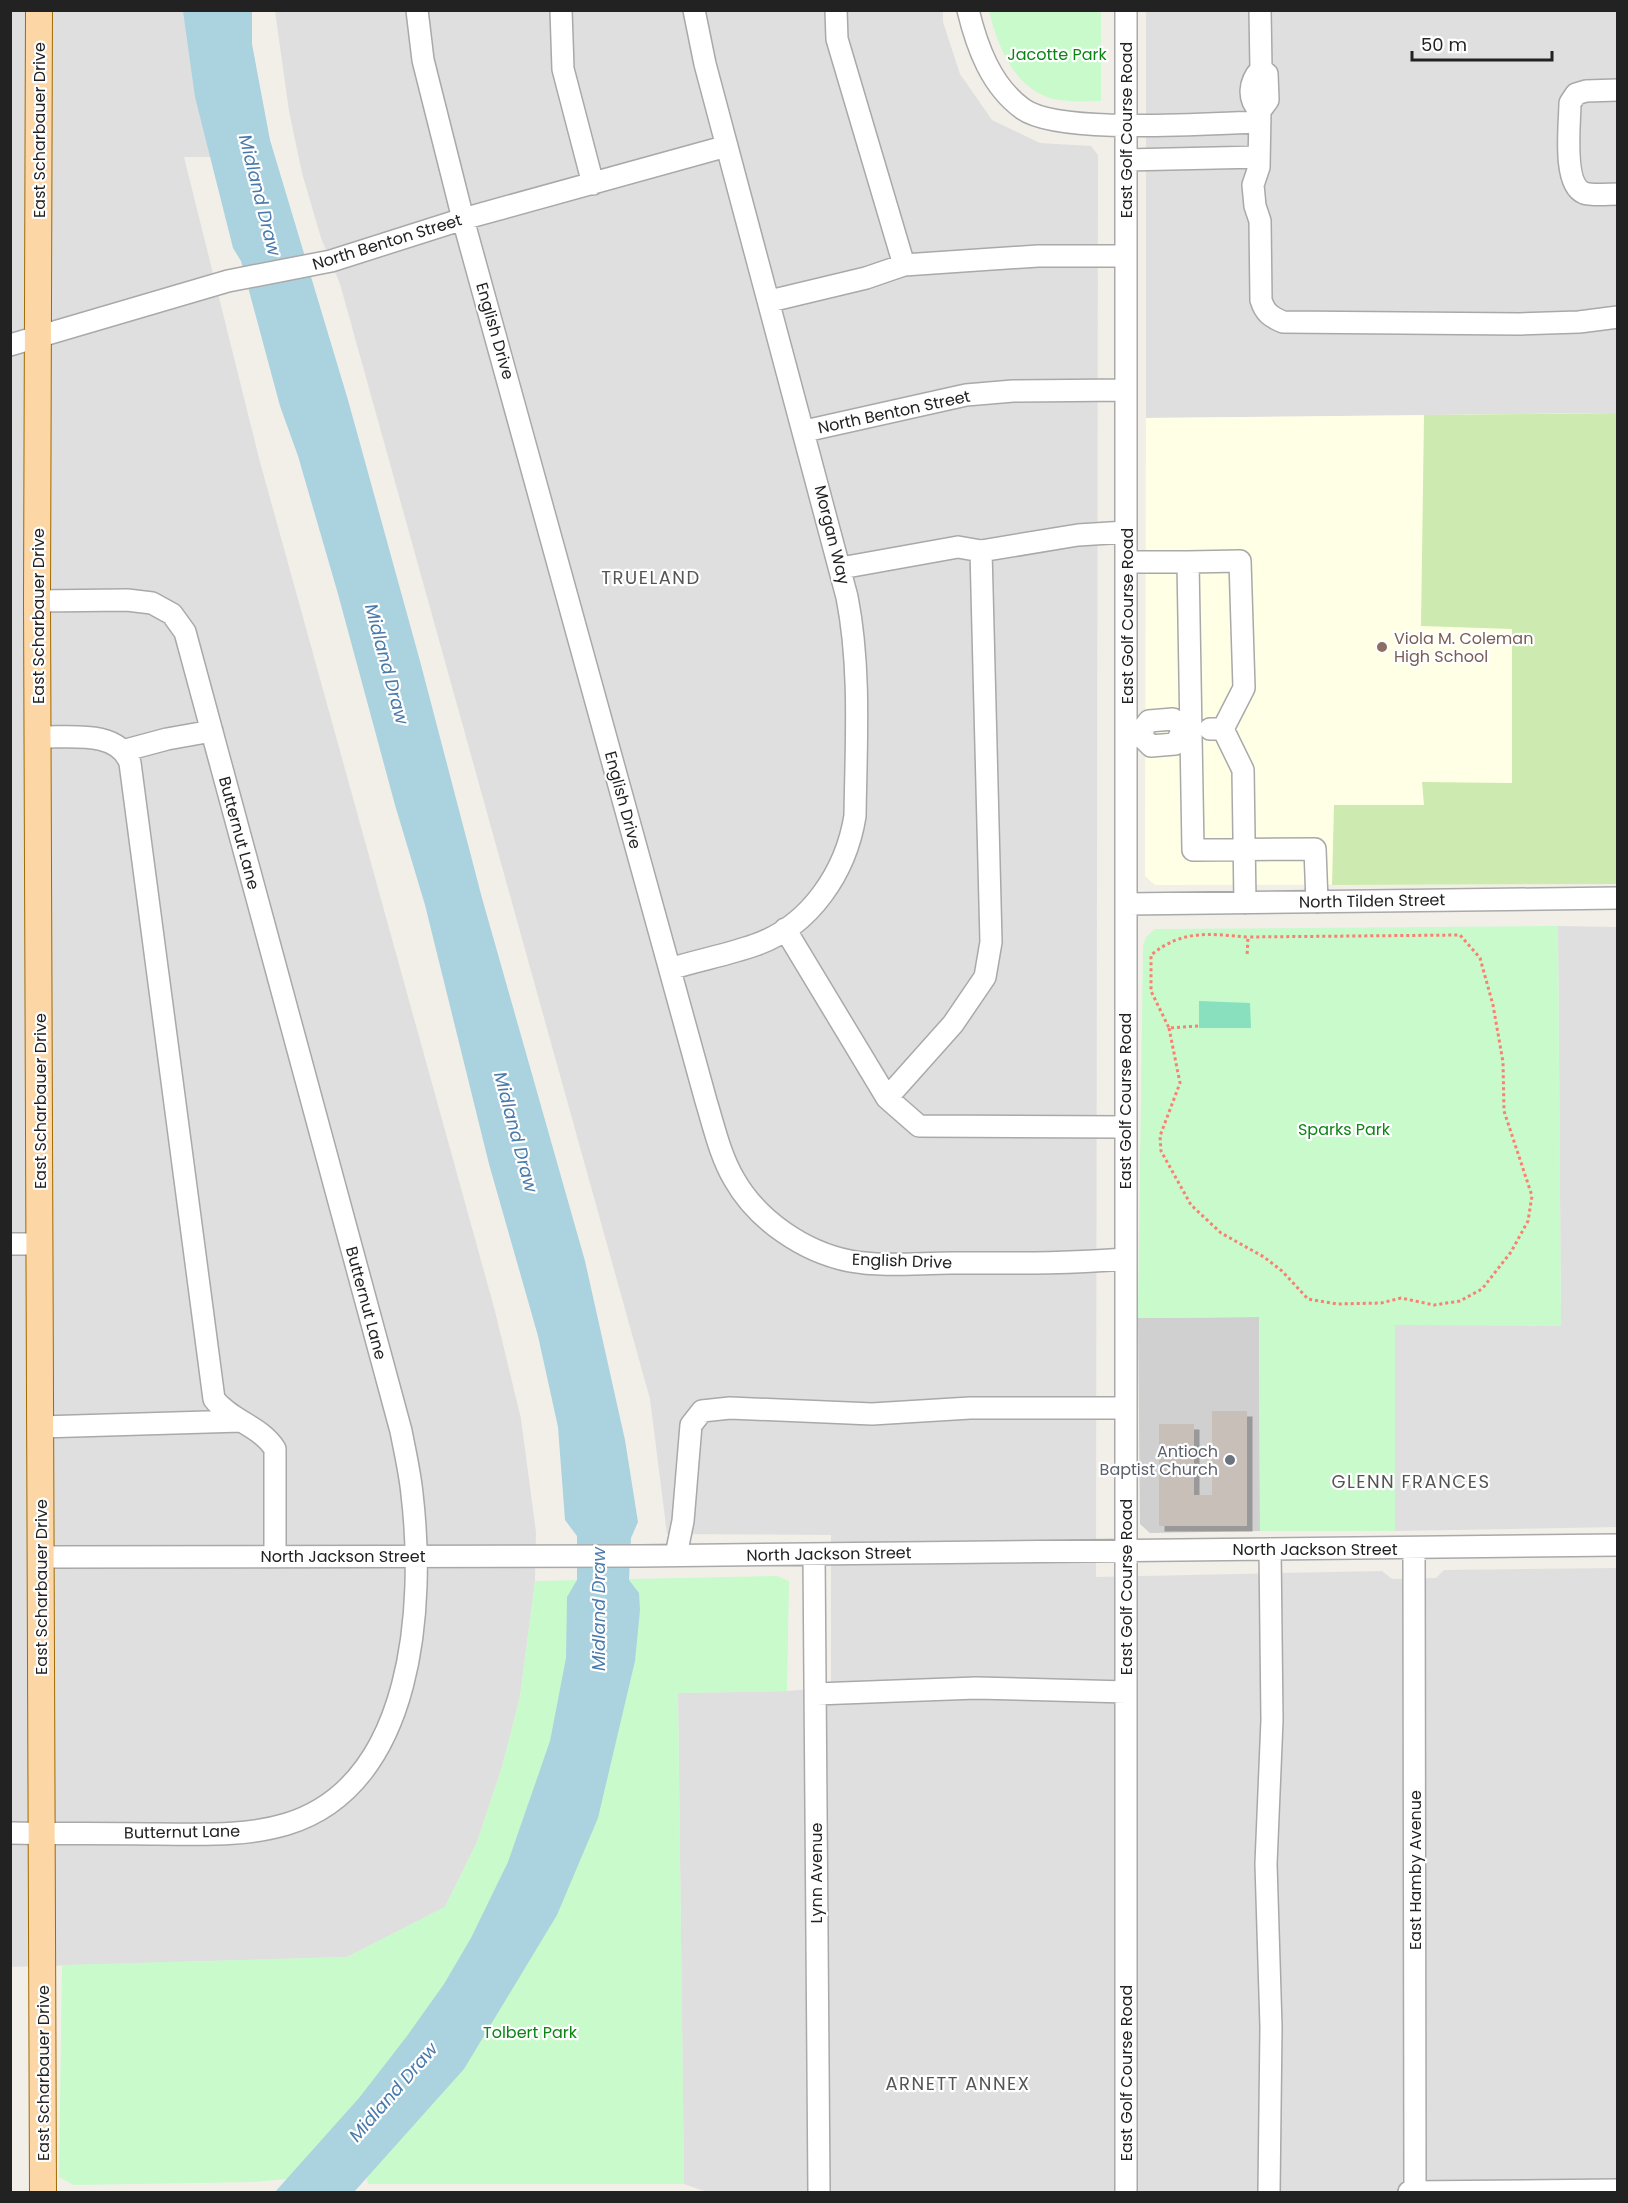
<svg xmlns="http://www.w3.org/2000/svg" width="1628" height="2203" viewBox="0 0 1628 2203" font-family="Poppins,sans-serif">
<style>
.residential{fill:#e0dfdf}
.education{fill:#ffffe5}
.religious{fill:#d0d0d0}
.grass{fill:#cdebb0}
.park{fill:#c8facc}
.pitch{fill:#88e0be}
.water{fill:#aad3df}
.building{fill:#c7bfb8;filter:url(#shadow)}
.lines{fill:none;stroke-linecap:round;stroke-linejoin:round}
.minor-casing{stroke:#a9a9a9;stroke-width:24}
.major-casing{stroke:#a06b00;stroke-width:28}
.path{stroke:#fa8072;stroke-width:3;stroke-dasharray:3 3;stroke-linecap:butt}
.minor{stroke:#fff;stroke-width:21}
.major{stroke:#fcd6a4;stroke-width:26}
.education-dot{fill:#8d6e63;stroke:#fff;stroke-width:2}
.worship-dot{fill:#6b7280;stroke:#fff;stroke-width:2}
.labels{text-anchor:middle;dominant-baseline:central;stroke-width:4.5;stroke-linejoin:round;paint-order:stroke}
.park-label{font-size:16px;fill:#0c8416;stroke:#fff}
.street-label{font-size:16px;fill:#222;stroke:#fff}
.education-label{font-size:16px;fill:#785e54;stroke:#fff;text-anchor:start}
.worship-label{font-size:16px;fill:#5b616d;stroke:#fff;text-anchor:end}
.water-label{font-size:18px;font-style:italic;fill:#4a7aab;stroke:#fff}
.neighbourhood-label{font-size:18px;letter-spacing:1.5px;fill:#555;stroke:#fff}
</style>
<defs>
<filter id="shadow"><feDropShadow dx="5.5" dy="5.5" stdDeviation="0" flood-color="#0004"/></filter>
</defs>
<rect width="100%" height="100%" fill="#f2efe9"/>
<path class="residential" d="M10 11H231L252 157H184L260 462 495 1311 521 1419 536 1532 535 1581 520 1697 502 1767 477 1842 445 1907 347 1957 11 1967Z
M275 11H943V22L960 74 992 120 1040 143 1091 146 1098 155 1096 1577 1382 1571 1392 1579 1436 1578 1444 1570 1617 1568V2192H707L684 2184 678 1693 787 1691 831 1687V1535L667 1534 650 1399 340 284 321 238 302 173 289 111Z
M1146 11H1617V413L1146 418Z
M1558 926 1617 927V1527L1395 1531V1324L1561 1326Z"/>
<path class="education" d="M1617 413V884L1155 885 1145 876 1146 418Z"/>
<path class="religious" d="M1259 1317 1260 1531 1150 1533 1140 1524 1138 1318Z"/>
<path class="grass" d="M1617 413V884L1332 885 1334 805H1424L1422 782 1512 783V629L1421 626 1424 415Z"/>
<path class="park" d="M989 11H1101V101C1087 101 1072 102 1059 100 1016 93 998 48 989 11Z
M1558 926 1561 1326 1395 1325V1531H1260L1259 1317 1138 1318 1143 946 1146 937 1155 929Z
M777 1576 789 1581 787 1691 678 1693 684 2184H368L365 2171 255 2182 74 2185 59 2177 62 1965 347 1957 445 1907 477 1842 502 1767 520 1697 535 1581Z"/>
<path class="pitch" d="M1199 1001 1250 1003 1251 1028H1199Z"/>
<path class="water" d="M183 11H252V44L270 140 348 400 420 661 482 898 585 1261 625 1440 638 1522 631 1538 629 1580 639 1593 640 1610 635 1661 598 1818 557 1915 464 2069 354 2192H275L359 2098 407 2036 444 1984 471 1938 508 1862 550 1741 566 1658 567 1597 577 1580V1536L565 1520 558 1427 538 1336 489 1164 425 905 395 805 338 594 298 456 280 406 241 261 233 248 195 97Z"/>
<path class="building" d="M1212 1411H1247V1526H1159V1424H1194V1495H1212Z"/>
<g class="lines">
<g class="minor-casing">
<path id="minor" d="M417 10 423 60 463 219 706 1101C714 1127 720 1155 734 1179 757 1220 804 1252 850 1261 883 1267 918 1263 951 1263 1009 1263 1066 1264 1124 1259
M561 10 563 69 593 184
M836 10 837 39 904 265
M968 10C977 47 991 86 1023 109 1059 135 1210 123 1260 122
M1261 69 1267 74 1268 100 1260 111 1259 167 1253 185 1255 206 1260 221 1261 300C1265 313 1271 317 1283 322L1520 324 1579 322 1618 317
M1618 90 1586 91 1576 94 1570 103C1570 123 1562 184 1584 193 1593 196 1608 194 1618 194
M1260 111C1247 99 1249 82 1261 69L1260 10
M1126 160 1259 157
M770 301 866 278 904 265 1038 256H1126
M10 345 228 281 331 261 463 219 727 146
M805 431 966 395 1013 391 1126 390
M981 551 1078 535 1126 532
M1126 562H1188
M841 568 958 547 981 551 991 942 985 977 953 1024 887 1098
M1173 719 1184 729 1175 744 1151 746 1139 734 1149 721Z
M1210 729H1223L1243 770 1245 903
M1223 729 1244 688 1240 561 1188 562 1193 850 1315 849 1317 902
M38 737C68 738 118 729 130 763L214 1399C231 1421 261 1426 275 1449V1556
M126 750 167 739 212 731
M1127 904 1618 898
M785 929 887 1098 919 1126 1125 1127
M670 969C698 960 727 955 755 945 810 926 846 872 855 816 856 744 861 668 847 597L705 64 694 10
M10 1244H40
M41 1427 241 1421
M1414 1548 1415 2192
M814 1554 819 2192
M676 1555 683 1521 691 1425 702 1411 730 1408 872 1414 970 1408H1125
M41 1557 639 1556 1618 1545
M816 1694 976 1688 1126 1692
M10 1833C59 1834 107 1833 156 1834 200 1834 244 1837 287 1824 415 1785 425 1604 412 1494 410 1473 405 1452 401 1431L185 632 172 614 152 603 127 600 37 601
M1126 2192V10
M1269 2192 1271 2027 1266 1864 1272 1720 1270 1549
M1409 2192 1618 2190"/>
</g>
<g class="major-casing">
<path id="major" d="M39 10 37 601 43 2192"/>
</g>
<path class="path" d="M1198 1026 1169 1028 1151 991V955C1183 929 1209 934 1248 937L1247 956
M1169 1028 1180 1083 1160 1136 1161 1151 1191 1205 1221 1233 1264 1257 1282 1271 1308 1299 1337 1304 1381 1303 1401 1298 1434 1305 1460 1301 1482 1289 1511 1252 1528 1221 1532 1196 1504 1111 1503 1062 1493 1005 1480 958 1460 935 1248 937"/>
<use href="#minor" class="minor"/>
<use href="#major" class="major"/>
</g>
<circle class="education-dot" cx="1382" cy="647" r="6"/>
<circle class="worship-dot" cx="1230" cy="1460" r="6"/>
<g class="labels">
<g class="park-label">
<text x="1057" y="54">Jacotte Park</text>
<text x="1344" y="1129">Sparks Park</text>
<text x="530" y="2032">Tolbert Park</text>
</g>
<g class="street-label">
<text transform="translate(39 130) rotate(-90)">East Scharbauer Drive</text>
<text transform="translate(1126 130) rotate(-90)">East Golf Course Road</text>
<text transform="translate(387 242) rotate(-17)">North Benton Street</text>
<text transform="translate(495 331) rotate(74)">English Drive</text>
<text transform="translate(894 412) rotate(-12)">North Benton Street</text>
<text transform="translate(832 535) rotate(76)">Morgan Way</text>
<text transform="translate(38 616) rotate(-90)">East Scharbauer Drive</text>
<text transform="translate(1127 616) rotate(-90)">East Golf Course Road</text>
<text transform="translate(623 800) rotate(75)">English Drive</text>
<text transform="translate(239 833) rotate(75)">Butternut Lane</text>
<text transform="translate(1372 901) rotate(-1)">North Tilden Street</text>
<text transform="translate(40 1101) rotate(-90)">East Scharbauer Drive</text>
<text transform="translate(1125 1101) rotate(-90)">East Golf Course Road</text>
<text transform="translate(902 1261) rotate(2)">English Drive</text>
<text transform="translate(366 1303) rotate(75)">Butternut Lane</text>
<text x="1315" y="1549">North Jackson Street</text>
<text transform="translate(829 1554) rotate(-1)">North Jackson Street</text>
<text x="343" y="1556">North Jackson Street</text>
<text transform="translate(41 1587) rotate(-90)">East Scharbauer Drive</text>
<text transform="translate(1126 1587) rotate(-90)">East Golf Course Road</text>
<text transform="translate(182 1832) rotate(-1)">Butternut Lane</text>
<text transform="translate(1415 1870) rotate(-90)">East Hamby Avenue</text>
<text transform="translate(816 1873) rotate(-90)">Lynn Avenue</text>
<text transform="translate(43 2073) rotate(-90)">East Scharbauer Drive</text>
<text transform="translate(1126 2073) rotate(-90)">East Golf Course Road</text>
</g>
<g class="education-label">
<text x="1394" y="638">Viola M. Coleman<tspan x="1394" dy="18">High School</tspan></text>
</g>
<g class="worship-label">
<text x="1218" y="1451">Antioch<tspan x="1218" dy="18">Baptist Church</tspan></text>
</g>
<g class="water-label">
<text transform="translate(260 195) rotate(76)">Midland Draw</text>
<text transform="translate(387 664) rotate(75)">Midland Draw</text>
<text transform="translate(516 1132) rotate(75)">Midland Draw</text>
<text transform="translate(598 1609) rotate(-90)">Midland Draw</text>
<text transform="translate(393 2092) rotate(-49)">Midland Draw</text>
</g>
<g class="neighbourhood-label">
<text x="651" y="577">TRUELAND</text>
<text x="1411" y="1481">GLENN FRANCES</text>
<text x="958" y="2083">ARNETT ANNEX</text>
</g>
</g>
<rect width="1628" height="2203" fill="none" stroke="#222222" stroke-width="24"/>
<path d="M1412 51v9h140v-9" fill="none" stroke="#222222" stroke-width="3"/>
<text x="1421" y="51" font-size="18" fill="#222222" stroke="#ffffff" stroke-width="4.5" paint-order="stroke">50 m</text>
</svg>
